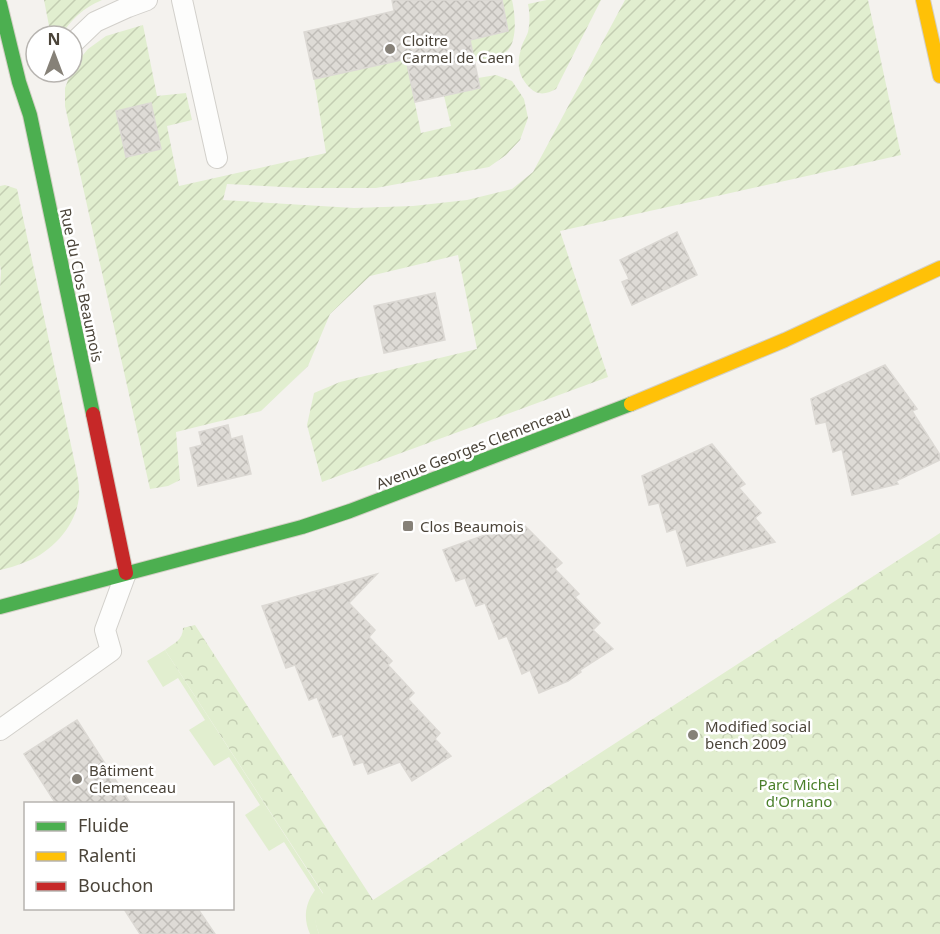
<svg xmlns="http://www.w3.org/2000/svg" width="940" height="934" viewBox="0 0 940 934" font-family="'Noto Sans',sans-serif">
<style>
.grass{fill:#e1eecf}
.forest{fill:url(#forest-crowns)}
.garden{fill:url(#garden-furrows)}
.building{fill:url(#building-cross-hatch);stroke:#dcd9d4;stroke-width:1.5}
.lines{fill:none;stroke-linecap:round;stroke-linejoin:round}
.lane-casing{stroke:#d2d0cb;stroke-width:22}
.fast-casing{stroke:#d3cfc5;stroke-width:16}
.slow-casing{stroke:#d3cfc5;stroke-width:16}
.jam-casing{stroke:#d3cfc5;stroke-width:16}
.lane{stroke:#fdfdfc;stroke-width:20}
.fast{stroke:#4caf50;stroke-width:14}
.slow{stroke:#ffc107;stroke-width:14}
.jam{stroke:#c62828;stroke-width:14}
.poi-dot{fill:#868178;stroke:#fff;stroke-width:2}
.labels{text-anchor:middle;dominant-baseline:central;stroke-width:5;stroke-linejoin:round;paint-order:stroke}
.poi-label{font-size:15px;fill:#4b4439;stroke:#fff;text-anchor:start}
.street-label{font-size:15px;fill:#4b4439;stroke:#fff}
.park-label{font-size:15px;fill:#4a7f2a;stroke:#fff}
</style>
<defs>
<pattern id="forest-crowns" width="20" height="18" patternUnits="userSpaceOnUse" patternTransform="scale(1.5)"><rect width="20" height="18" fill="#e1eecf"/><path d="M2 6a3 3 0 1 1 6 0M12 15a3 3 0 1 1 6 0" fill="none" stroke="#c3cdb2"/></pattern>
<pattern id="garden-furrows" width="10" height="10" patternUnits="userSpaceOnUse" patternTransform="scale(1.5)"><rect width="10" height="10" fill="#e1eecf"/><path d="M-1 1l2-2M0 10L10 0M9 11l2-2" fill="none" stroke="#c3cdb2"/></pattern>
<pattern id="building-cross-hatch" width="8" height="8" patternUnits="userSpaceOnUse" patternTransform="scale(1.5)"><rect width="8" height="8" fill="#dedbd6"/><path d="M0 0l8 8M0 8l8-8" fill="none" stroke="#c0bdb8"/></pattern>
</defs>
<rect width="100%" height="100%" fill="#f4f2ee"/>
<path class="grass" d="M165 650 323 894C313 905 314 921 319 934H310C303 918 305 904 315 890L284 842 269 851 245 815 260 805 229 757 214 766 189 730 205 720 178 678 163 687 147 661Z"/>
<path class="forest" d="M940 533V934H319C313 918 312 907 323 893L165 650C174 643 183 640 183 628L195 625 373 900Z"/>
<path class="garden" d="M44 0H102C82 9 74 17 61 35L51 36Z
M502 0H512C515 13 518 41 507 51 498 58 485 59 475 61L470 40 508 31Z
M547 0H601L556 89C547 94 538 96 530 88 519 77 516 65 521 49 522 43 526 38 528 32 530 22 530 14 528 4Z
M625 0H868L901 155 560 231 608 377 322 482 307 425 314 393 340 382 477 349 458 255 370 276 330 314 308 366 261 411 176 432 180 480 168 486 150 489 65 106V88L73 67 88 49 106 36 143 25 157 96 186 93 192 120 167 126 179 186 326 153 314 79 406 59 421 133 451 126 444 96 480 88 478 78 496 75 512 81 524 99 528 118 520 140 506 155 489 167 376 188H303L227 184 223 200 354 208 413 206 467 200 512 189 533 172Z
M5 185 17 189 75 464C77 475 80 486 79 497 76 527 50 554 23 563 16 566 8 568 0 570V288L1 271 0 265V186Z"/>
<path class="building" d="M392 0H502L508 31 470 40 480 88 415 102 406 59 314 79 304 32 394 11Z
M151 103 161 149 126 157 116 111Z
M677 232 697 275 632 305 622 282 629 279 620 260Z
M435 293 445 340 384 353 374 306Z
M885 365 917 409 912 411 940 455V460L896 481 898 484 852 495 842 449 833 452 826 422 816 424 811 399Z
M228 425 231 439 242 436 251 474 198 486 190 448 202 445 199 432Z
M712 444 745 484 739 488 761 513 755 518 775 542 687 566 676 529 667 532 659 503 649 505 642 476Z
M521 522 562 563 555 569 579 594 575 597 600 623 593 630 613 649 580 670 581 672 568 681 539 693 530 670 522 674 507 636 499 639 485 603 476 606 465 578 456 581 443 550Z
M377 574 349 603 375 630 369 637 392 661 388 665 414 693 408 699 440 733 435 739 451 756 412 781 400 762 368 774 363 762 354 765 342 734 333 737 317 697 309 700 295 665 286 668 262 606Z
M77 720 131 804H56L24 754Z
M124 909H198L215 934H140Z"/>
<g class="lines">
<g class="lane-casing">
<path id="lane" d="M182 0 217 158
M72 44 95 22 128 7 147 0
M0 730 111 651 105 630 126 573"/>
</g>
<g class="fast-casing">
<path id="fast" d="M0 4 19 82 30 115 93 414
M0 607 302 527 350 511 631 404"/>
</g>
<g class="slow-casing">
<path id="slow" d="M923 0 940 76
M631 404 785 340 940 268"/>
</g>
<g class="jam-casing">
<path id="jam" d="M93 414 126 573"/>
</g>
<use href="#lane" class="lane"/>
<use href="#fast" class="fast"/>
<use href="#slow" class="slow"/>
<use href="#jam" class="jam"/>
</g>
<g class="poi-dot">
<circle cx="390" cy="49" r="6"/>
<rect x="402" y="520" width="12" height="12" rx="3"/>
<circle cx="693" cy="735" r="6"/>
<circle cx="77" cy="779" r="6"/>
</g>
<g class="labels">
<g class="poi-label">
<text x="402" y="40">Cloitre<tspan x="402" dy="17">Carmel de Caen</tspan></text>
<text x="420" y="526">Clos Beaumois</text>
<text x="705" y="726">Modified social<tspan x="705" dy="17">bench 2009</tspan></text>
<text x="89" y="770">Bâtiment<tspan x="89" dy="17">Clemenceau</tspan></text>
</g>
<g class="street-label">
<text transform="translate(82 285) rotate(78)">Rue du Clos Beaumois</text>
<text transform="translate(473 447) rotate(-21)">Avenue Georges Clemenceau</text>
</g>
<g class="park-label">
<text x="799" y="784">Parc Michel<tspan x="799" dy="17">d'Ornano</tspan></text>
</g>
</g>
<rect x="24" y="802" width="210" height="108" fill="#ffffff" stroke="#b7b4b0" stroke-width="1.5"/>
<rect x="36" y="822" width="30" height="9" fill="#4caf50" stroke="#b7b4b0" stroke-width="1.5"/>
<text x="78" y="832" font-size="18" fill="#4b4439">Fluide</text>
<rect x="36" y="852" width="30" height="9" fill="#ffc107" stroke="#b7b4b0" stroke-width="1.5"/>
<text x="78" y="862" font-size="18" fill="#4b4439">Ralenti</text>
<rect x="36" y="882" width="30" height="9" fill="#c62828" stroke="#b7b4b0" stroke-width="1.5"/>
<text x="78" y="892" font-size="18" fill="#4b4439">Bouchon</text>
<g transform="translate(54 54)"><circle r="28" fill="#ffffff" stroke="#b7b4b0" stroke-width="1.5"/>
<path d="M0-4.5L10 22L0 15L-10 22Z" fill="#868178"/>
<text y="-9" font-size="16" font-weight="bold" text-anchor="middle" fill="#4b4439">N</text>
</g>
</svg>
